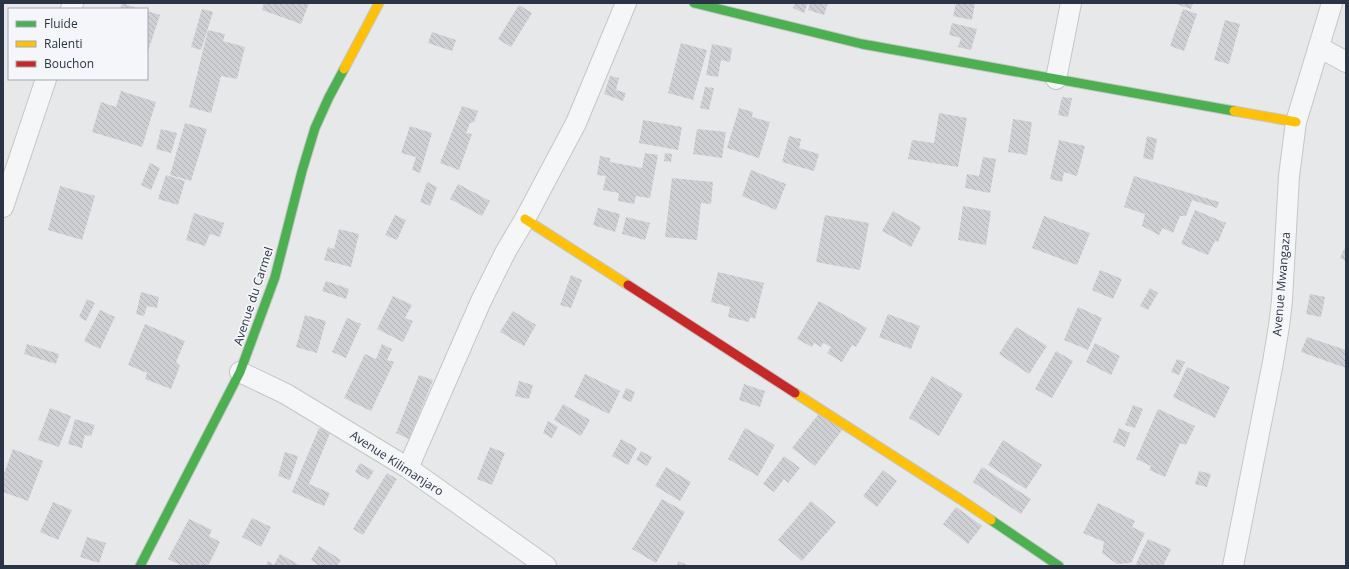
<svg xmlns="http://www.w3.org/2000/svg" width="1349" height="569" viewBox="0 0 1349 569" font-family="'Open Sans',sans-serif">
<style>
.building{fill:url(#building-back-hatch)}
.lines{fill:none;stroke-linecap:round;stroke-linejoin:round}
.street-casing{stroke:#c4c6c8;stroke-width:22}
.fast-casing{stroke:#c4c6c8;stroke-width:11}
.slow-casing{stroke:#c4c6c8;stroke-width:11}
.jam-casing{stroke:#c4c6c8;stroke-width:11}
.street{stroke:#f5f6f7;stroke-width:20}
.fast{stroke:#4caf50;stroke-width:9}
.slow{stroke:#ffc107;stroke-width:9}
.jam{stroke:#c62828;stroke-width:9}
.labels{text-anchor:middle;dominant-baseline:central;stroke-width:3.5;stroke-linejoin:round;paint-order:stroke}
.street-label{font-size:12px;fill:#2b3445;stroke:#f4f6f9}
</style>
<defs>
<pattern id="building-back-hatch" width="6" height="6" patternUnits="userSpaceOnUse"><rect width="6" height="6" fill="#ced0d3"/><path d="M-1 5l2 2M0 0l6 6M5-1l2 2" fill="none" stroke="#b1b3b6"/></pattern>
</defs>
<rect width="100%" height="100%" fill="#e6e8ea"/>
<path class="building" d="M122 3 139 9H120Z
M264 3H309L301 24 262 10Z
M795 3H808L804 13 793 8Z
M810 3H828L824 15 808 10Z
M956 3H975L972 20 953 16Z
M1173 3H1193L1191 9Z
M519 5 532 13 511 47 498 39Z
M202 9 213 12 201 50 191 47Z
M1183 9 1197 14 1184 51 1170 46Z
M147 11 160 15 147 54Z
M1225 20 1240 24 1229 64 1214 60Z
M952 23 977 29 971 50 958 47 961 38 949 35Z
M208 30 225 34 223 41 245 47 237 79 221 76 211 113 189 107Z
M432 32 456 40 452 51 428 43Z
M681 43 707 50 693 100 668 93Z
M712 44 732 48 730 62 721 60 718 77 706 75Z
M610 76 619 78 616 90 626 93 623 101 604 94Z
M705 87 714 88 709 110 700 108Z
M121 91 156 102 142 147 92 132 101 102 116 107Z
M1062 97 1072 98 1068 117 1058 115Z
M462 106 478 111 474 122 470 123 466 133 472 134 459 170 440 163Z
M739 108 753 112 752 117 770 122 759 158 727 148Z
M939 113 967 118 958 167 908 159 912 140 934 143Z
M1013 119 1032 122 1027 155 1008 152Z
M643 120 682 127 678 150 639 143Z
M185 123 207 129 191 181 170 175Z
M410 126 432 133 420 173 412 170 416 157 401 153Z
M161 129 177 133 171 153 156 149Z
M697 129 726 132 722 158 693 154Z
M789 136 801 139 799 148 819 154 814 171 782 162Z
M1147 136 1157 139 1153 160 1143 158Z
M1059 140 1085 146 1077 176 1064 172 1062 182 1050 179Z
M645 153 658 155 650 198 636 196 634 204 618 201 619 193 603 190 606 176 597 175 600 156 610 158V162L642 168Z
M665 153 672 154 671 162 664 161Z
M983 157 996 159 990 193 965 188 967 174 979 176Z
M150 163 160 168 151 190 141 185Z
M751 170 786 184 776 210 742 196Z
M166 175 185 181 178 205 158 199Z
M1134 176 1219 202 1217 208 1192 200 1186 216H1180L1173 233 1163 228 1159 235 1142 226 1145 214 1124 207Z
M672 178 713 182 711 204 701 203 697 240 665 237Z
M427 182 437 187 430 206 420 202Z
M458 184 490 201 482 216 450 199Z
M60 186 95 196 82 240 48 230Z
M963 206 991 211 986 245 958 240Z
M598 208 620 214 615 232 593 225Z
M1195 210 1226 223 1218 242 1215 241 1208 255 1181 244Z
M893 211 921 227 911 247 882 231Z
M194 213 224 223 220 237 210 234 205 246 186 240Z
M395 215 406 220 397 240 385 235Z
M825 215 869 223 860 270 816 262Z
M1044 216 1090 233 1077 265 1032 248Z
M626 217 650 223 645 240 622 234Z
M339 229 359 234 351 267 324 260 328 247 334 249Z
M1346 245V261L1340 258Z
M1100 270 1122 279 1113 299 1092 290Z
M718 272 764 283 755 319 750 317 749 322 728 317 730 307 711 302Z
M571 275 582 280 571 308 560 305Z
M326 281 349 289 346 299 322 291Z
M1150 288 1158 293 1148 310 1140 306Z
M141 292 159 297 157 308 147 306 144 316 136 314Z
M1310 294 1325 297 1321 317 1306 314Z
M393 296 412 305 405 318 413 321 403 342 377 329Z
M87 299 95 303 86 321 79 317Z
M819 301 867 328 856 347 852 345 842 362 827 353 831 347 823 343 821 347 814 343 812 347 797 339Z
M1078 307 1102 318 1088 350 1064 340Z
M100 310 115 317 100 349 84 341Z
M513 311 536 325 524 346 500 332Z
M888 314 920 326 911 349 879 337Z
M305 315 326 321 317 353 296 347Z
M347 318 361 324 346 358 332 352Z
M145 324 185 341 176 362 180 366 171 389 145 379 147 373 128 365Z
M1016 327 1047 346 1029 374 999 354Z
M1307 337 1346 350V368L1301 352Z
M1095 343 1120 356 1111 375 1086 362Z
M27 344 59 354 56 364 24 354Z
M382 344 392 349 387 360 394 362 371 411 344 398 365 354 376 359Z
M1056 351 1073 361 1052 398 1035 389Z
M1177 359 1185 362 1179 375 1171 372Z
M1187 367 1230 387 1215 418 1173 397Z
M585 374 620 391 609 414 574 397Z
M419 375 433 380 409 439 396 433Z
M932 376 963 394 939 436 909 418Z
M519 381 533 385 529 399 515 396Z
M744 384 765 391 760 407 739 400Z
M626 388 635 392 631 402 622 398Z
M563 404 590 420 581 436 554 420Z
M1133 405 1143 409 1135 428 1125 425Z
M50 408 71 416 59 447 38 440Z
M1158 409 1195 426 1186 445 1180 443 1165 477 1149 470 1151 466 1136 459Z
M821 411 843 429 815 466 792 448Z
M75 419 95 425 91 436 85 435 82 448 68 444Z
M548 421 558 427 552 438 543 433Z
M319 428 330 433 309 484 330 493 324 506 292 492Z
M745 428 775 445 758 476 728 459Z
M1119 428 1130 433 1125 447 1113 442Z
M621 439 637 448 628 465 612 456Z
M1003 440 1042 465 1026 489 988 465Z
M490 447 505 453 492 485 477 479Z
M13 449 43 461 28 501 3 492V476Z
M641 451 652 457 647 466 636 460Z
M285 452 298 456 290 480 278 476Z
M784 456 800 468 788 483 784 479 774 492 763 484Z
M360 463 374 471 368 480 355 472Z
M666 467 691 482 680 501 655 486Z
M982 467 1031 499 1021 514 973 482Z
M883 470 897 481 877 507 863 496Z
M1199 471 1211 474 1207 487 1195 484Z
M387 473 397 479 363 535 353 529Z
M662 499 685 512 656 563 632 549Z
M811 501 836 522 802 561 778 540Z
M53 502 72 510 58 540 40 532Z
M1098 503 1135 521 1132 527 1145 533 1131 563 1117 564 1102 553 1104 542 1083 533Z
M956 507 982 526 968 544 943 524Z
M252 518 271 527 261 547 242 537Z
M189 519 212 530 209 536 220 542 208 566H182L168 559Z
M87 537 106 543 99 563 80 557Z
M1148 539 1171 549 1163 566H1135Z
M319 546 341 560 337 566H320L311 560Z
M280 554 301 566H266L268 561 274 565Z
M678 561 690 566H677Z"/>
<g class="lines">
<g class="street-casing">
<path id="street" d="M71 9 73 3
M1319 47 1346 62
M1056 79 1071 3
M3 207 46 79
M240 372 286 394 408 468 546 566
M408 468 481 301 506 251 525 219 576 123 626 3
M1233 566 1273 362 1279 326 1282 300 1289 176 1296 122 1332 3"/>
</g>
<g class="fast-casing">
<path id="fast" d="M694 3 862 44 1234 111
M991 520 1059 566
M140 566 240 372 275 277 302 171 315 128 329 97 344 69"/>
</g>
<g class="slow-casing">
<path id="slow" d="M344 69 379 3
M1234 111 1296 122
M525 219 628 285
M795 393 960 499 991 520"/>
</g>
<g class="jam-casing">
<path id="jam" d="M628 285 795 393"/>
</g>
<use href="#street" class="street"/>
<use href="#fast" class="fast"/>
<use href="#slow" class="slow"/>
<use href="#jam" class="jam"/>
</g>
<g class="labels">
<g class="street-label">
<text transform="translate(1281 284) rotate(-85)">Avenue Mwangaza</text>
<text transform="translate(253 296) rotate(-72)">Avenue du Carmel</text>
<text transform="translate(397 463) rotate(33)">Avenue Kilimanjaro</text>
</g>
</g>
<rect width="1349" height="569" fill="none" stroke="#2b3445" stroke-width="8"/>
<rect x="8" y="8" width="140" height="72" fill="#f4f6f9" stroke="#a4a8b1"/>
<rect x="16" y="21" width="20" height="6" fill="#4caf50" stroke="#a4a8b1"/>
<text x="44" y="28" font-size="12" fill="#2b3445">Fluide</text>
<rect x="16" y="41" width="20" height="6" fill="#ffc107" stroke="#a4a8b1"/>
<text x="44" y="48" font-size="12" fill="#2b3445">Ralenti</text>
<rect x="16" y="61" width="20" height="6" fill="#c62828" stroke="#a4a8b1"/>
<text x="44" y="68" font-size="12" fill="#2b3445">Bouchon</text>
</svg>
